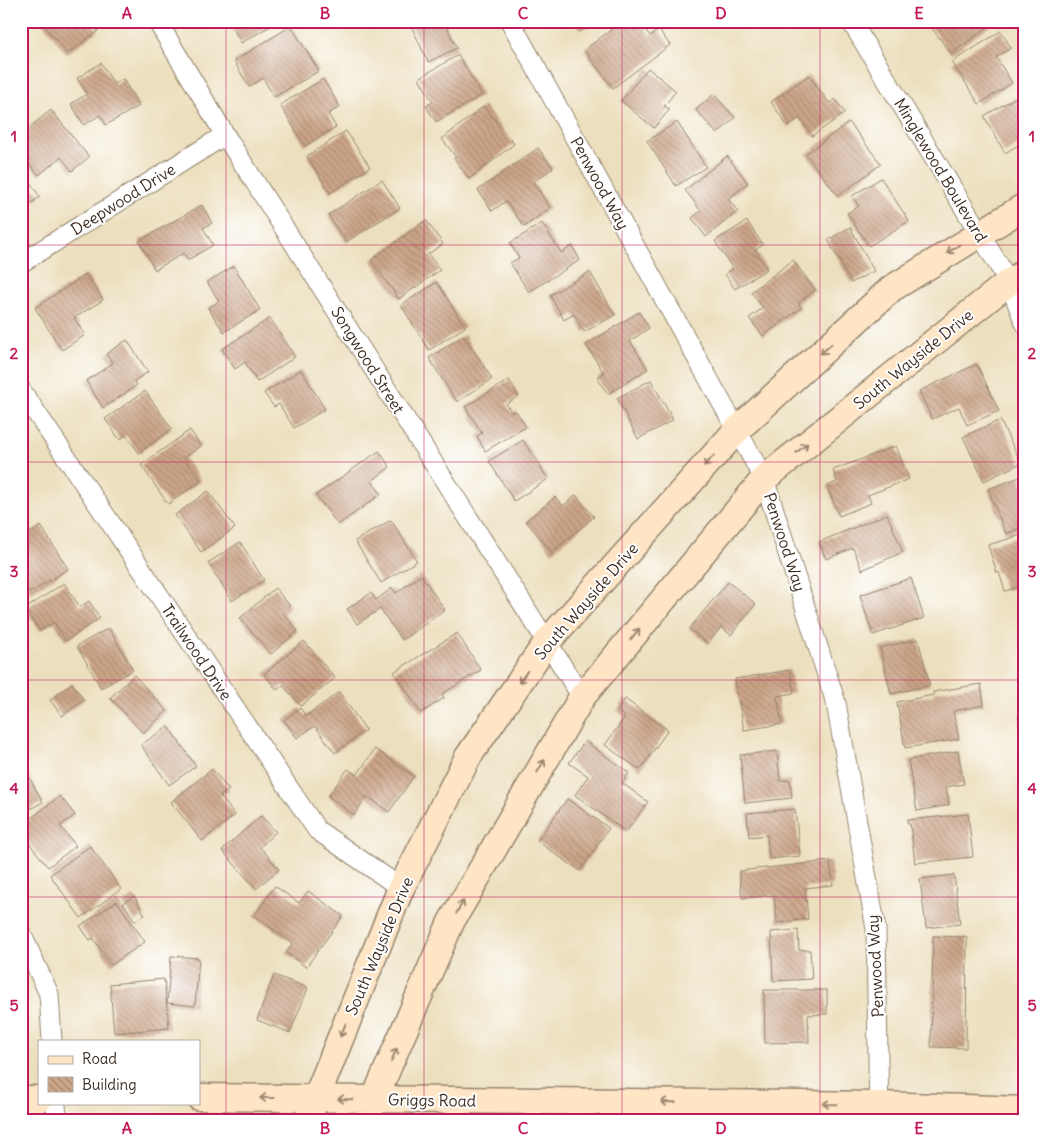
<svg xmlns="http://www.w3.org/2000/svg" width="1046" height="1142" viewBox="0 0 1046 1142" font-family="Delius,sans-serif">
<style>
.building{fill:url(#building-back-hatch)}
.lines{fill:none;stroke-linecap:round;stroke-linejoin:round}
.minor-casing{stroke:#94846e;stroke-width:21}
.secondary-casing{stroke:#94846e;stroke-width:29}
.minor{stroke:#fff;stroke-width:19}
.secondary{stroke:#fee5c5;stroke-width:26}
.oneway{stroke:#9c8872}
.grid{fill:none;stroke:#c2185b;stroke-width:1;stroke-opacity:0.55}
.labels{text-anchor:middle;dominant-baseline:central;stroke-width:4;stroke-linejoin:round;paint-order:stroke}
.street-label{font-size:16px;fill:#3b2a1e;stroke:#fff}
.neatline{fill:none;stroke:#c2185b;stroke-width:2}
.grid-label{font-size:16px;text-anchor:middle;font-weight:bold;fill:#c2185b}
</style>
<defs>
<pattern id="building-back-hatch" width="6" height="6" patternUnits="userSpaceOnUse" patternTransform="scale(1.25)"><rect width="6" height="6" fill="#cca588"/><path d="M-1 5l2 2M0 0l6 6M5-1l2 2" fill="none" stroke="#a7876f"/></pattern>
</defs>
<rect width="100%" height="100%" fill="#fff"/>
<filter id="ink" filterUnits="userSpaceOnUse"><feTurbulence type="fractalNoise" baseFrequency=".02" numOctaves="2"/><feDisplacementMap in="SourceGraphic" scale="10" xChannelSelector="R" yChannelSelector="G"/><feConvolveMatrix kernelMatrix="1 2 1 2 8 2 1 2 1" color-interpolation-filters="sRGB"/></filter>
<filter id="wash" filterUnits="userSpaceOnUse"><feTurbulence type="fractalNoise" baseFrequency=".0096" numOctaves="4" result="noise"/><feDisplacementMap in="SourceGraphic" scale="20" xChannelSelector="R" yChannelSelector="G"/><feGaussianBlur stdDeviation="1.12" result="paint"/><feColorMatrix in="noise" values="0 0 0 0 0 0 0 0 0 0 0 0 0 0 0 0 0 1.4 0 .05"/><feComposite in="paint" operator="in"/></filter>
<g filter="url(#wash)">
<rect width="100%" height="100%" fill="#ecdfbd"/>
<g id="blocks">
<path class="building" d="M41 21H90L98 31 67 54Z
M229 21H279L241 43Z
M409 21H449L445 23 457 48 428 62Z
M576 21H598L581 30Z
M623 21H639L650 36 659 30 670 45 613 88 584 50Z
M927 21H996L951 54Z
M291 26 319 71 274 97 263 78 249 87 234 61Z
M1001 31 1011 48 996 57 1012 83 979 104 952 62Z
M458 55 482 95 436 122 426 106 433 102 419 78Z
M101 63 114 84 123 79 139 106 106 125 100 115 84 125 71 104 87 94 77 78Z
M648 68 676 91 664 106 670 109 654 128 621 101Z
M809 75 829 103 835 99 845 113 812 136 799 118 788 127 771 102Z
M323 79 340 107 328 114 336 127 305 146 280 105Z
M1025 92V141L1005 153 984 116Z
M714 94 735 118 717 134 696 110Z
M484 106 514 144 469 179 454 158 456 157 442 139Z
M51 110 89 157 72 171 61 157 39 175 21 154V134Z
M677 122 706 167 676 186 647 141Z
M849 122 881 164 838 196 806 154Z
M346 131 370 167 330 193 307 156Z
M538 148 553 168 533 182 550 208 524 227 506 201 492 211 478 190Z
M727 156 748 183 728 199 738 211 706 237 692 218 701 211 685 190Z
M21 169 40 197 21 210Z
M881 178 909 221 869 246 847 213 859 206 852 196Z
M382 180 400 208 346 242 328 215Z
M202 205 212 223 203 228 213 245 188 260 184 253 155 270 139 241Z
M426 220 443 244 428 254 440 270 399 299 371 260Z
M747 221 763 245 755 250 767 269 735 289 725 274 733 269 715 241Z
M542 223 561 253 572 246 580 260 529 292 510 263 519 258 510 243Z
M850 227 874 271 851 283 828 240Z
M793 260 815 290 798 303 801 308 763 336 749 318 763 308 751 292Z
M234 266 260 310 224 332 208 308 219 301 207 282Z
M590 272 615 315 584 332 574 314 564 320 550 295Z
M86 274 103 300 74 318 85 335 62 350 35 308Z
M437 282 465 327 429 350 401 305Z
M639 312 649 328 630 341 648 369 608 394 597 378 604 373 586 345Z
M270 318 295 357 257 382 245 362 235 369 222 349Z
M464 335 492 379 457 402 429 358Z
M127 340 148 372 134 381 137 385 103 408 86 381 113 363 106 354Z
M977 364 999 411 967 425 959 407 932 419 919 391Z
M301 370 325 409 294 428 279 404 274 407 264 393Z
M509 380 519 396 506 404 512 413 516 411 526 427 485 451 477 436 482 433 465 407Z
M651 380 673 420 638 439 617 398Z
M145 391 172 429 139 453 126 435 120 440 105 419Z
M1000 420 1021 463 984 481 963 437Z
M190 430 201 446 184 458 201 481 168 504 141 465Z
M523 440 548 479 514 501 489 461Z
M896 446 909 479 868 495 871 503 839 516 827 486 837 482 833 470Z
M379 451 390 467 372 481 381 494 338 525 316 495Z
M1020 477 1025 490V526L1006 534 988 489Z
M208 491 235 528 201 552 175 515Z
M576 495 594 517 552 552 526 521 555 497 563 506Z
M21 508 31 520 21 527Z
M887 514 903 552 862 570 853 548 826 559 819 542Z
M391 520 417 561 381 583 355 541Z
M41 526 68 569 30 593 21 579V539Z
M1025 534V585L1005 591 999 572 997 573 988 545Z
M240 542 264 580 232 601 208 563Z
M421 575 445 610 402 640 380 609 357 624 347 609 371 593 376 600 392 588 396 593Z
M911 578 924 618 873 635 860 595Z
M728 582 756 604 731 635 721 627 708 644 689 629Z
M64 583 80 607 89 601 100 618 66 641 54 622 40 631 25 609Z
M275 588 290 606 283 613 298 631 271 654 240 618Z
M109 628 133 670 101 688 77 646Z
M457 633 481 670 442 694 444 698 421 713 394 672Z
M918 639 930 685 891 694 880 648Z
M304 641 335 678 301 706 283 685 277 690 264 674Z
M790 670 794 693 777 696 782 724 744 730 735 679Z
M134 675 167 711 143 733 110 698Z
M72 683 84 700 62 716 50 700Z
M981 684 984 705 953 711 959 739 905 748 897 702 934 695 933 692Z
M339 692 366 730 335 753 315 726 297 738 284 720 300 708 306 716Z
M625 699 668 730 640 770 605 745 625 717 617 711Z
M1025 713V730L1021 731 1019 714Z
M168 726 196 766 169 785 141 745Z
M585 741 629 773 622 783 648 802 626 832 575 795 588 776 569 763Z
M375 749 414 776 389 812 367 796 354 815 328 796 348 769 357 775Z
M777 751 780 781 790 780 792 798 745 803 740 755Z
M958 751 964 784 946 787 949 805 917 811 908 760Z
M21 763 43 802 21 814Z
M212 769 229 790 220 796 235 815 202 841 171 802Z
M60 796 75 815 60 826 76 846 48 867 21 833V826Z
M567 799 609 828 580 871 537 841Z
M795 809 800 856 769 859 767 835 749 837 747 813Z
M968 814 973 857 915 863 910 824H908L907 820Z
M261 816 276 832 260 847 279 869 256 889 222 850Z
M90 846 121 889 81 918 50 875Z
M830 861 833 885 805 888 808 919 777 923 774 895 742 898 739 871Z
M954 875 960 924 926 928 920 879Z
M275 886 299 903 308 891 343 916 306 967 286 953 293 943 254 916Z
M134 896 145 915 135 921 123 903Z
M117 901 145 942 111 965 93 938 90 940 80 926Z
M798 930 799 950H810L812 979 773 981 771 932Z
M933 936 967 937 966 1048 931 1047Z
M171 956 199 958 195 1006 167 1003Z
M274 975 308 988 290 1033 257 1020Z
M164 979 169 1028 114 1033 110 984Z
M764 990H827V1014L808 1015 809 1042 765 1043Z"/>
</g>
</g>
<g filter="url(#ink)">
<use href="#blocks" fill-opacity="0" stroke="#94846e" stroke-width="1"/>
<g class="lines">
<g class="minor-casing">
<path id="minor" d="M157 21 225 135 582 697
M510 21 764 479 836 703 876 929 879 1121
M851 21 1009 282 1025 323
M21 263 225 135
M21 390 317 830 401 888
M21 933 49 994 52 1041
M56 1103 57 1121"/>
</g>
<g class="secondary-casing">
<path id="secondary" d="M199 1097 879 1105 1025 1110
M21 1099H39
M307 1121 401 888 468 757 547 642 737 430 891 289 1025 206
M367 1121 374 1100 451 922 582 697 764 479 1009 282 1025 273"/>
</g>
<use href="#minor" class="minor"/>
<use href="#secondary" class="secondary"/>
</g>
<defs><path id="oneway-shaft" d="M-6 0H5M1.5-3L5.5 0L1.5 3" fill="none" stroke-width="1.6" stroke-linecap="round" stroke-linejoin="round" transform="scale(1.25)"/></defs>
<g class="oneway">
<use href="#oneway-shaft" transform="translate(953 249) rotate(147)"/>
<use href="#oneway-shaft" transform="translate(826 349) rotate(138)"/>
<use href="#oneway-shaft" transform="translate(802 448) rotate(-39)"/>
<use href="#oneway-shaft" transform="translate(709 461) rotate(132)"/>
<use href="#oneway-shaft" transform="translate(635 634) rotate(-50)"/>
<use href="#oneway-shaft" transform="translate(523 677) rotate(125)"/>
<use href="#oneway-shaft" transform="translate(541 766) rotate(-60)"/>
<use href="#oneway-shaft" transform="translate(460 907) rotate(-60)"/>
<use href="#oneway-shaft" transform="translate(343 1030) rotate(112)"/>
<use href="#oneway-shaft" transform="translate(394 1055) rotate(-67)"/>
<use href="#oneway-shaft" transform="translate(267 1098) rotate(-180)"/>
<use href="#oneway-shaft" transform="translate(345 1099) rotate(-179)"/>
<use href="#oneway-shaft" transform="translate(668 1102) rotate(-179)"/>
<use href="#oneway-shaft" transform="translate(830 1104) rotate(-179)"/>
</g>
</g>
<path class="grid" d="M226 21V1121M424 21V1121M622 21V1121M820 21V1121M21 245H1025M21 462H1025M21 680H1025M21 897H1025"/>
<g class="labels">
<g class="street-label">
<text transform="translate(941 170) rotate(59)">Minglewood Boulevard</text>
<text transform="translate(600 183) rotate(61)">Penwood Way</text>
<text transform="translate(123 199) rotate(-32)">Deepwood Drive</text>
<text transform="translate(913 359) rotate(-39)">South Wayside Drive</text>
<text transform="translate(368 360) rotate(58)">Songwood Street</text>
<text transform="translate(785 542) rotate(72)">Penwood Way</text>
<text transform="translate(586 601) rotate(-49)">South Wayside Drive</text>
<text transform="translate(197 652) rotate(56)">Trailwood Drive</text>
<text transform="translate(379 946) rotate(-67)">South Wayside Drive</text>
<text transform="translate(875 966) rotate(-93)">Penwood Way</text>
<text transform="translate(432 1100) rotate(1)">Griggs Road</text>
</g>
</g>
<rect width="1046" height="1142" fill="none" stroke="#fff" stroke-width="55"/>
<rect x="38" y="1040" width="162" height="65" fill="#ffffff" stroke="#b1aaa5"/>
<rect x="48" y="1056" width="25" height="8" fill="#fee5c5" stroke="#b1aaa5"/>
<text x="82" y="1064" font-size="15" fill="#3b2a1e">Road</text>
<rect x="48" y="1077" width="25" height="15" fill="url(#building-back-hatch)" stroke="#b1aaa5"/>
<text x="82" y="1090" font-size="15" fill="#3b2a1e">Building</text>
<rect x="28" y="28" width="990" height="1086" class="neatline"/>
<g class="grid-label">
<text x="127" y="19">A</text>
<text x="325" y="19">B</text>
<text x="523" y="19">C</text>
<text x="721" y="19">D</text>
<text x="919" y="19">E</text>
<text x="14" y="142">1</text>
<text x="1032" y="142">1</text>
<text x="14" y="359">2</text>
<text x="1032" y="359">2</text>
<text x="14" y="577">3</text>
<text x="1032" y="577">3</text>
<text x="14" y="794">4</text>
<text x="1032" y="794">4</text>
<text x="14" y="1011">5</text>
<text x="1032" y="1011">5</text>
<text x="127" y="1134">A</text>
<text x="325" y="1134">B</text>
<text x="523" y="1134">C</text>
<text x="721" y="1134">D</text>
<text x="919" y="1134">E</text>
</g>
</svg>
